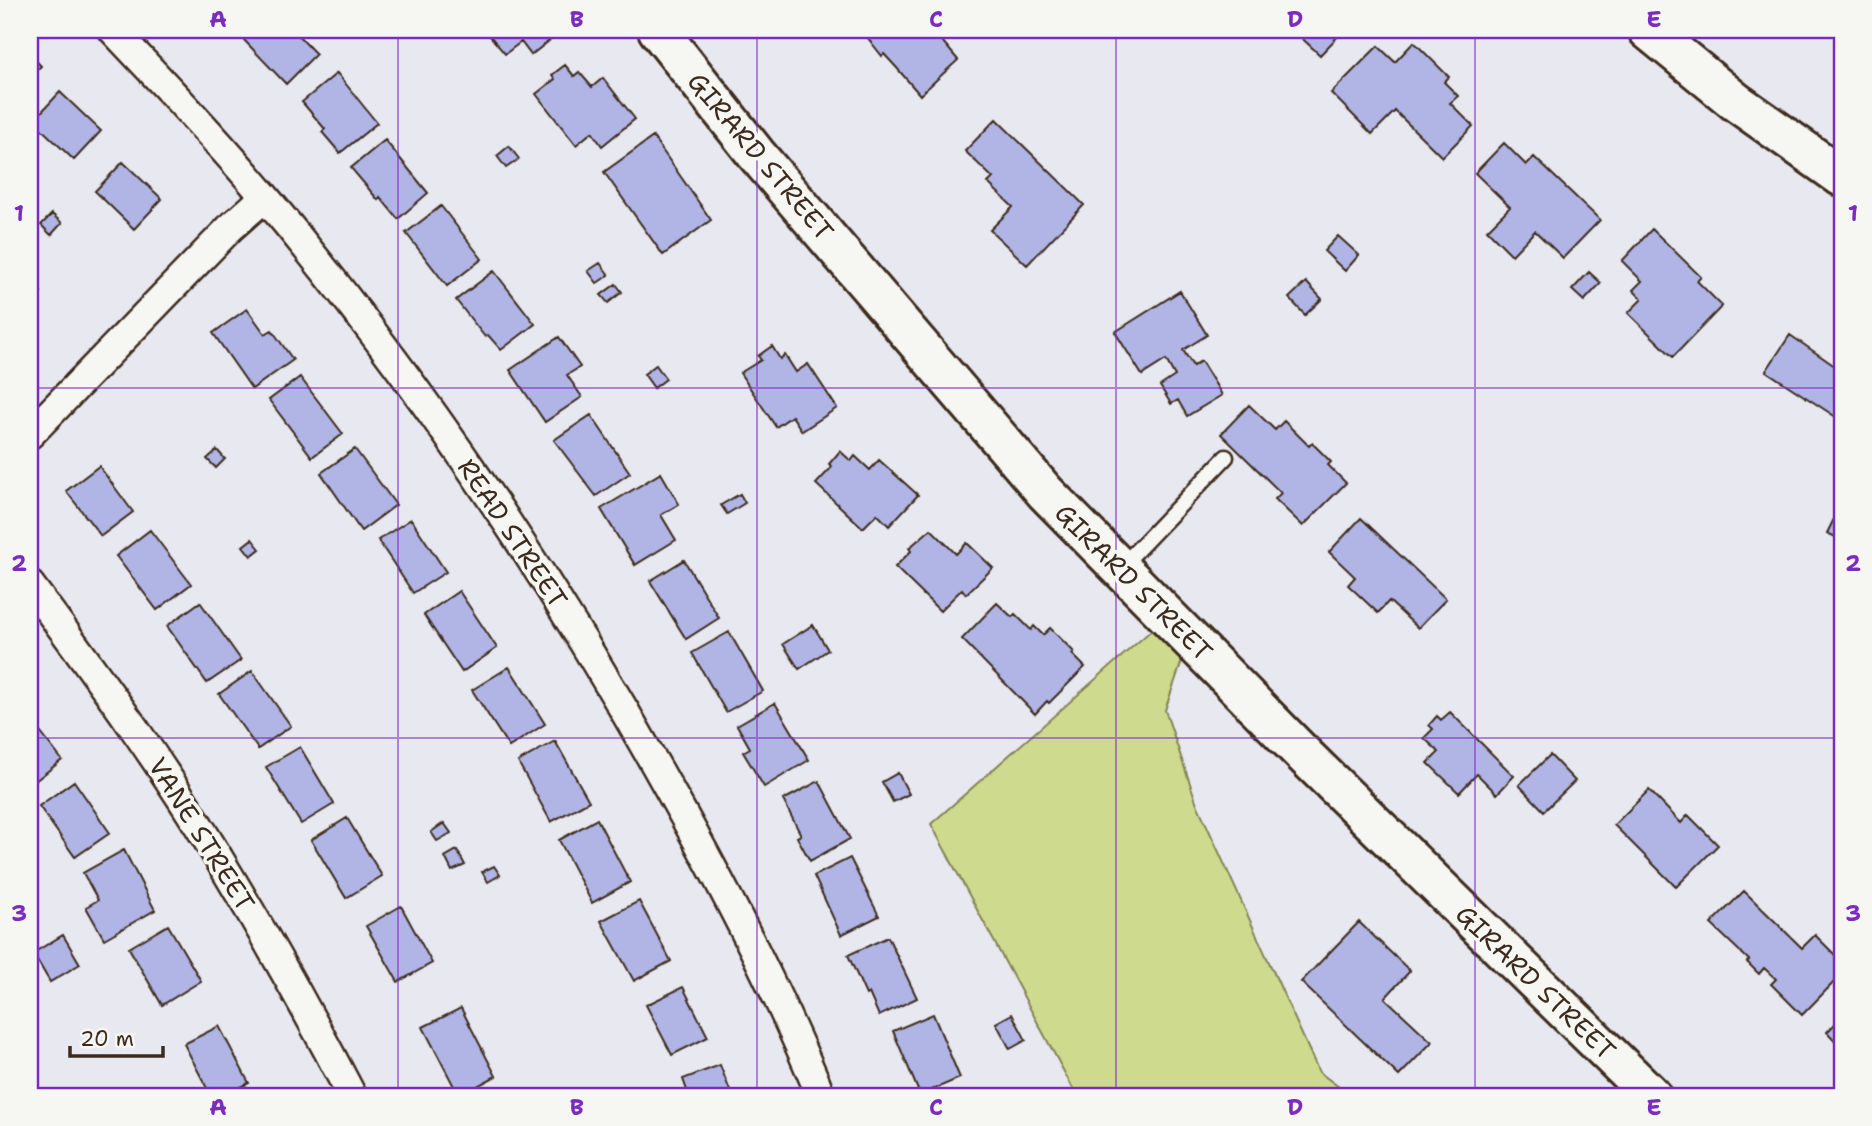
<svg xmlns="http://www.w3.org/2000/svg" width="1872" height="1126" viewBox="0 0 1872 1126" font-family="'Shantell Sans',sans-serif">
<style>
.green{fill:#cedb8e;stroke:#848256;stroke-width:2}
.building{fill:#b1b5e6;stroke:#3b2a1e;stroke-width:2}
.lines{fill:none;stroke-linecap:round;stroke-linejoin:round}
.lane-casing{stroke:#3b2a1e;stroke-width:19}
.street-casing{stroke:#3b2a1e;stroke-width:33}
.secondary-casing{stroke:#3b2a1e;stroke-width:44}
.lane{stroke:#f6f6f2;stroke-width:14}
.street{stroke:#f6f6f2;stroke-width:28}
.secondary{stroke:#f6f6f2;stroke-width:38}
.grid{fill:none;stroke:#7b2cbf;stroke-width:2;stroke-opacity:0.55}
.labels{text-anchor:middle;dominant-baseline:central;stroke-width:7;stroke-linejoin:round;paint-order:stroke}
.street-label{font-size:26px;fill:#3b2a1e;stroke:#f6f6f2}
.neatline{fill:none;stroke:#7b2cbf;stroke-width:2.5}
.grid-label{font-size:23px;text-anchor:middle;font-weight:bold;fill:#7b2cbf}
</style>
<rect width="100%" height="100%" fill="#e8e9f0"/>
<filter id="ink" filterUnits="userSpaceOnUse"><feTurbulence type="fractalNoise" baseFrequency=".0143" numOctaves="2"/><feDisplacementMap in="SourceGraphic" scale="14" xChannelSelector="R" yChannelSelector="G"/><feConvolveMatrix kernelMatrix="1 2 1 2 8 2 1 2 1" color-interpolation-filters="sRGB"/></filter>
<g filter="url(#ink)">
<path class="green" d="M1155 627 1184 655 1165 710 1197 804 1319 1072 1351 1096H1077L931 824Z"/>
<path class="building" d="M255 30H293L316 54 286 84 244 40Z
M485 30H563L531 55 521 42 505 54Z
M875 30H933L958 60 920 95 896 67 884 54 882 56 867 37Z
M1293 30H1344L1320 55Z
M1414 42 1449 77 1444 82 1458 96 1450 103 1473 126 1442 157 1395 111 1372 134 1331 93 1378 46 1395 62Z
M30 54 41 66 30 77Z
M565 65 574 76 579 72 592 87 603 78 635 119 602 146 592 132 576 145 536 94 555 79 552 75Z
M337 73 377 123 340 153 322 132 325 129 302 102Z
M60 92 101 131 74 160 33 121Z
M996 119 1084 205 1027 265 990 230 1013 207 988 183 993 178 965 151Z
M653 137 711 220 663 255 604 172Z
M385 140 428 193 398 219 380 197 378 200 351 168Z
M1504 143 1526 165 1534 157 1600 220 1563 258 1535 231 1512 255 1487 230 1510 207 1475 173Z
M509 146 519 159 506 168 497 156Z
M123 162 162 199 134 229 95 191Z
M441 206 482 259 447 286 406 233Z
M52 214 62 223 51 235 41 225Z
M1652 229 1701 277 1697 281 1722 306 1673 357 1628 313 1642 299 1633 290 1642 281 1622 261Z
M1338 236 1359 255 1345 271 1324 251Z
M600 263 609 275 597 283 588 271Z
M494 271 535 324 501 350 488 335 485 337 456 300Z
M1589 272 1601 283 1584 301 1572 290Z
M30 282 41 292 30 304Z
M1306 282 1322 299 1305 315 1289 298Z
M616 284 622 292 608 303 601 295Z
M1180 291 1207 335 1183 350 1193 366 1201 361 1222 395 1187 416 1178 400 1171 404 1160 386 1175 376 1166 360 1142 375 1115 332Z
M247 309 265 334 272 330 293 360 252 389 213 333Z
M1790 335 1842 371V421L1766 371Z
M559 337 580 367 567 375 582 397 545 422 510 370Z
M772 346 780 359 785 355 796 372 808 364 837 408 802 431 792 416 776 427 740 373 761 360 758 356Z
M656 365 666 379 654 388 644 374Z
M300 377 343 434 312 457 269 400Z
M1249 405 1275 430 1284 421 1309 446 1312 443 1331 462 1328 465 1346 483 1303 526 1275 499 1281 493 1221 434Z
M591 415 630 473 596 496 554 440Z
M355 449 396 505 361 531 321 473Z
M217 450 225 459 216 468 207 459Z
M840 451 851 461 855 456 870 470 879 460 918 495 889 526 877 514 863 528 816 484 832 467 829 464Z
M99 466 133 512 101 536 66 491Z
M661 473 679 504 661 515 676 540 635 565 601 509Z
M740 494 745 503 727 514 721 505Z
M1842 503V540L1827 533Z
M1361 518 1446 599 1418 628 1389 601 1378 613 1348 585 1355 577 1329 552Z
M411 519 446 572 413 593 378 540Z
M931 529 956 554 967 543 993 568 966 594 962 589 940 611 895 567 911 551 909 548Z
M150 530 191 584 157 610 116 556Z
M252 539 260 549 251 556 243 546Z
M684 560 719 618 686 639 650 581Z
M459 591 497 648 462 672 424 615Z
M200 602 241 660 207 683 167 626Z
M997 603 1012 617 1015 614 1031 630 1034 626 1043 635 1050 628 1074 652 1072 654 1085 667 1049 703 1047 701 1035 714 962 639Z
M813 625 828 650 799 669 783 644Z
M729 632 763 691 726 712 692 653Z
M509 667 545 724 509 747 472 690Z
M252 671 291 726 258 749 219 694Z
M775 703 809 760 764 787 743 752 750 748 737 725Z
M1450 712 1514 776 1497 794 1477 774 1459 793 1428 763 1439 752 1424 738 1433 729 1429 725 1437 716 1441 720Z
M30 719 62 760 30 785Z
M555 741 589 801 551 822 518 762Z
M300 747 334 804 301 824 266 767Z
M1550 755 1575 781 1544 811 1519 785Z
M898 773 909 794 893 802 882 782Z
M74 781 110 833 75 857 39 806Z
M819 781 850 839 810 861 797 837 801 835 783 800Z
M1649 790 1681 823 1688 815 1718 845 1676 887 1614 825Z
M347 818 382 876 346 898 311 840Z
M597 819 630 882 592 903 559 840Z
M444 823 451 833 437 841 431 832Z
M124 850 155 910 104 939 86 907 98 900 83 873Z
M457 850 465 865 452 871 445 857Z
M850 858 879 916 841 935 814 876Z
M494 866 500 875 488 882 482 872Z
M1744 891 1802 948 1815 935 1842 962V974L1802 1015 1771 984 1776 979 1764 968 1759 974 1747 962 1749 960 1711 924Z
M639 901 671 961 634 981 601 921Z
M401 906 432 963 398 982 366 926Z
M1359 922 1410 971 1385 998 1432 1042 1399 1076 1301 982Z
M168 925 201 981 162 1005 129 948Z
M63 935 80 964 50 982 33 953Z
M888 937 917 998 879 1016 869 993 866 995 848 955Z
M683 987 708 1037 672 1055 646 1005Z
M461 1008 496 1076 459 1096 423 1027Z
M933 1014 960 1078 920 1095 893 1031Z
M1012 1014 1026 1040 1010 1049 996 1023Z
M1842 1017V1048L1827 1032Z
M219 1026 249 1083 223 1096H211L184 1044Z
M720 1065 732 1096H689L683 1079Z"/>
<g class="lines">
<g class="lane-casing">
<path id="lane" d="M1121 567 1226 457"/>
</g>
<g class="street-casing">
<path id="street" d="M113 30C165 85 217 140 265 197 419 381 553 580 669 789 725 889 778 991 821 1096
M30 434 230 228 265 197
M30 585C100 679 169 773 228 874 272 947 313 1021 352 1096"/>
</g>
<g class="secondary-casing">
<path id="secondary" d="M658 30 756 154 1045 492 1303 754 1652 1096
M1648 30 1736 102 1842 177"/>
</g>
<use href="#lane" class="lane"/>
<use href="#street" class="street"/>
<use href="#secondary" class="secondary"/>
</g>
</g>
<path class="grid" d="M398 30V1096M757 30V1096M1116 30V1096M1475 30V1096M30 388H1842M30 738H1842"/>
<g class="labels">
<g class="street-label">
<text transform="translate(761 156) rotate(50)">GIRARD STREET</text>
<text transform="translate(513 533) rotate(56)">READ STREET</text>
<text transform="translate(1134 582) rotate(45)">GIRARD STREET</text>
<text transform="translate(202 834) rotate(58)">VANE STREET</text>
<text transform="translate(1536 982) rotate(44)">GIRARD STREET</text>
</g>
</g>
<rect width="1872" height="1126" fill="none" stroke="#f6f6f2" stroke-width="77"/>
<path d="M70 1046v10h93v-10" fill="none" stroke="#3b2a1e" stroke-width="3.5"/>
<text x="80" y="1046" font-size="21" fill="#3b2a1e" stroke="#f6f6f2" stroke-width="5" paint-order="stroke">20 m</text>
<rect x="38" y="38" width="1796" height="1050" class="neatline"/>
<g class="grid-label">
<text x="218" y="27">A</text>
<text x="577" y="27">B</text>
<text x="936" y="27">C</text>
<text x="1295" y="27">D</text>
<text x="1654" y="27">E</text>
<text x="19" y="221">1</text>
<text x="1853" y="221">1</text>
<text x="19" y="571">2</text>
<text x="1853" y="571">2</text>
<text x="19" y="921">3</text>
<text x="1853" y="921">3</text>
<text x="218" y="1115">A</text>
<text x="577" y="1115">B</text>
<text x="936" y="1115">C</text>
<text x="1295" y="1115">D</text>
<text x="1654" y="1115">E</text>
</g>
</svg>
